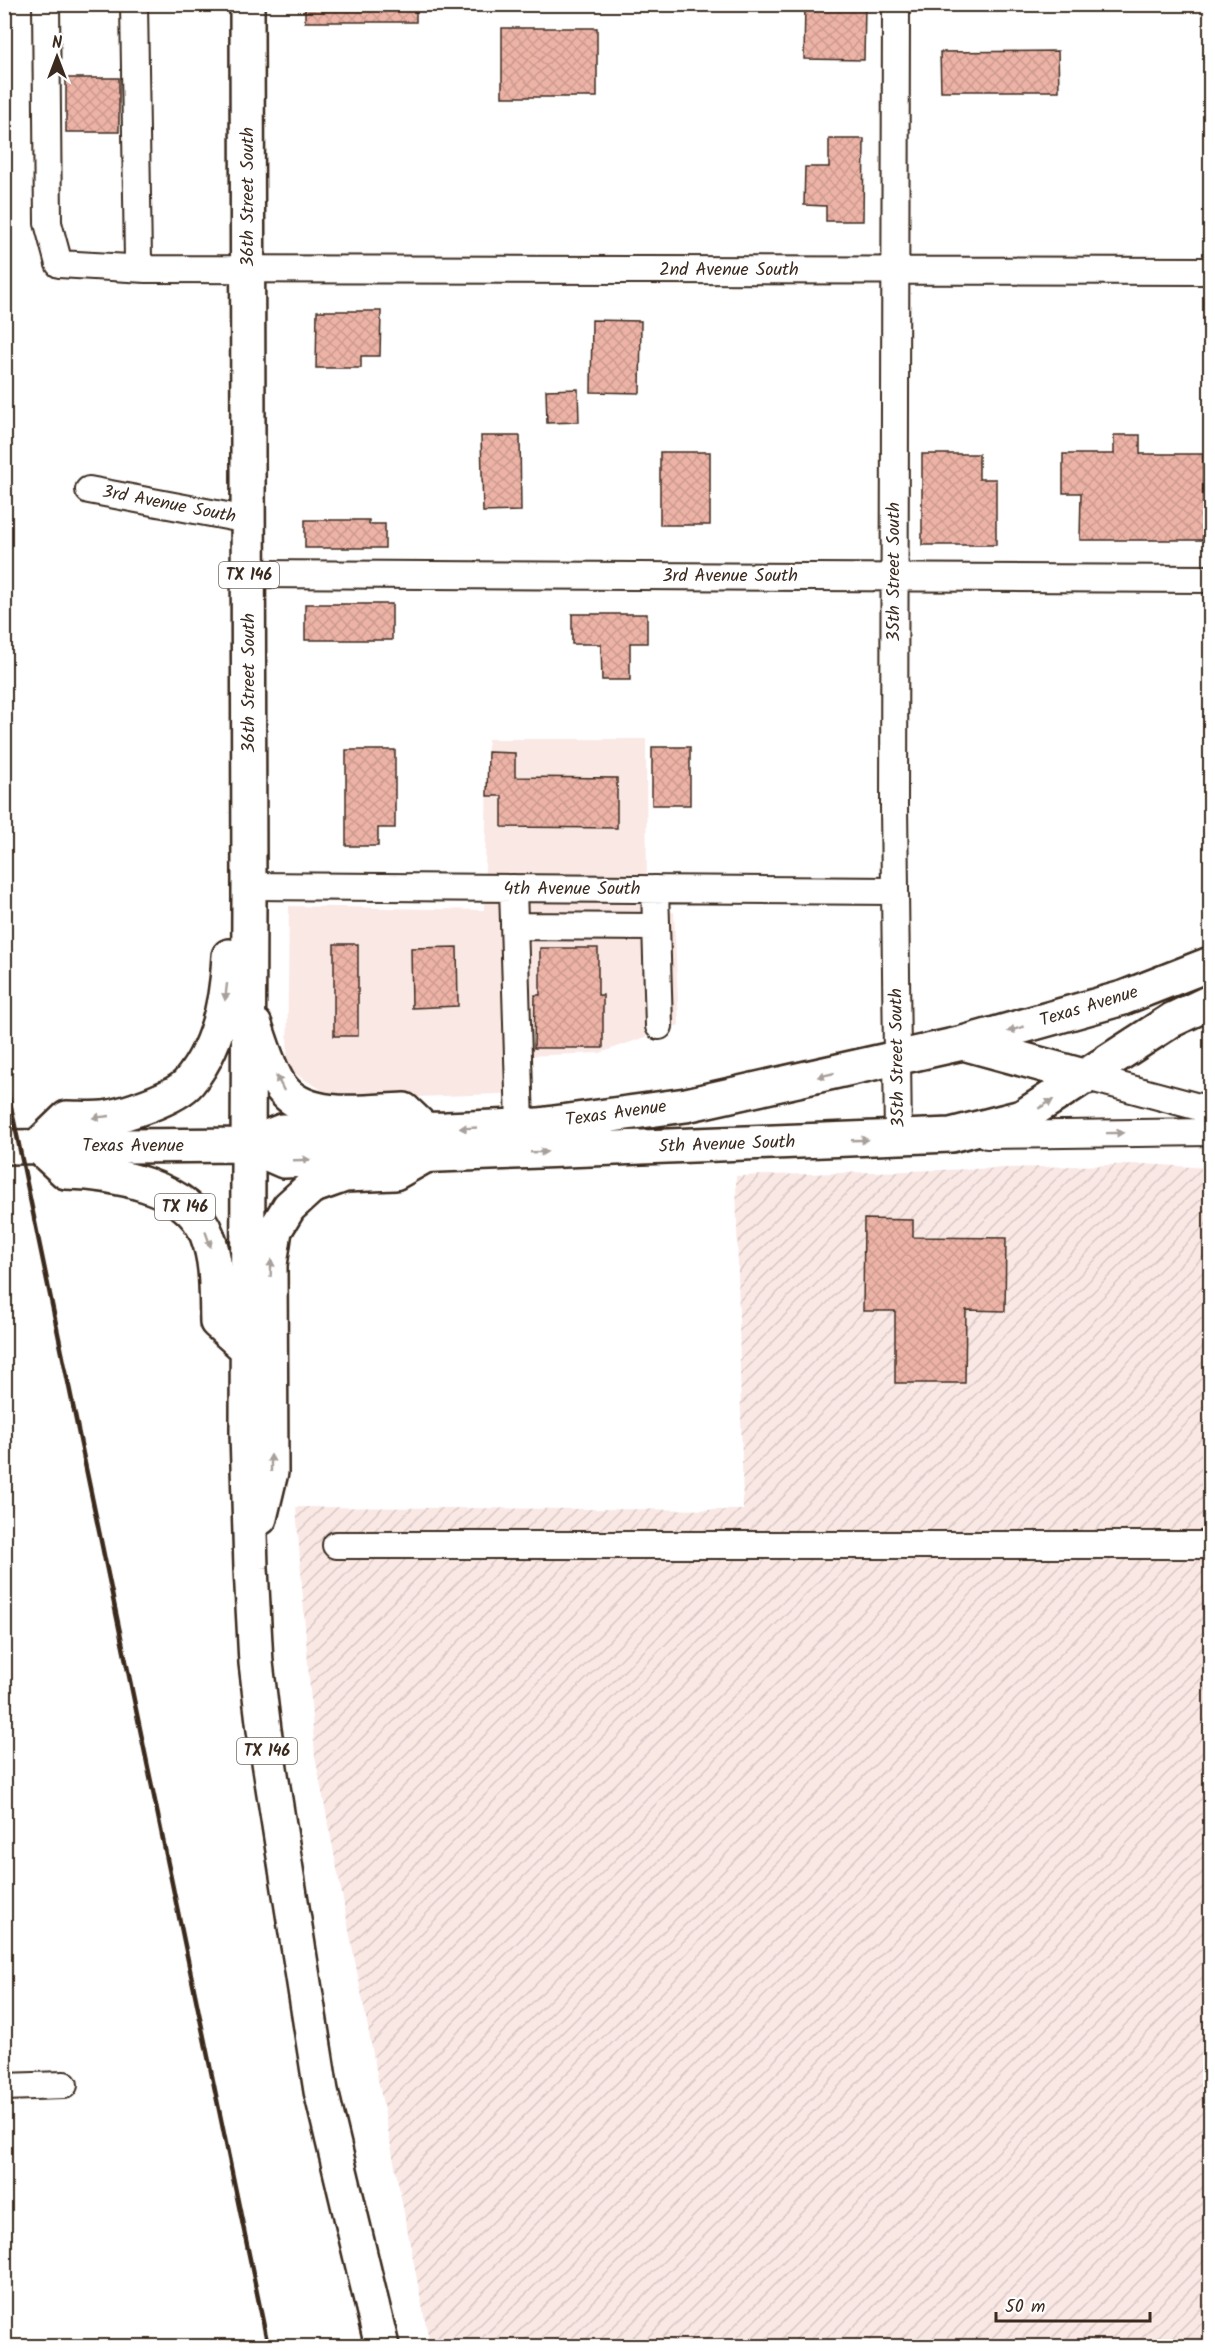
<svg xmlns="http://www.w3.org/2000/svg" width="1215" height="2351" viewBox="0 0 1215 2351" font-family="Kalam,sans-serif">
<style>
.built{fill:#fae8e5}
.industrial{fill:url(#industrial-furrows)}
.building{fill:url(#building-cross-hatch);stroke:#3b2a1e;stroke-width:1.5}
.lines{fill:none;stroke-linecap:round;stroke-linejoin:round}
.minor-casing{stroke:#3b2a1e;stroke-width:30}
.major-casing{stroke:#3b2a1e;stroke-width:38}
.highway-casing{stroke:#3b2a1e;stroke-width:38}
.minor{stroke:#fff;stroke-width:26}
.major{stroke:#fff;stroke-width:33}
.highway{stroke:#fff;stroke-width:33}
.rail{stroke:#3b2a1e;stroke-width:4.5}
.oneway{fill:#a79f9a}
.labels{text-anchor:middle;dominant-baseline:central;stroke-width:4.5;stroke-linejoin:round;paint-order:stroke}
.shield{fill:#fff;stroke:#766a62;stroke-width:1.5}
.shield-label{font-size:16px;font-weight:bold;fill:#3b2a1e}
.street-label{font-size:18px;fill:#3b2a1e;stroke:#fff}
</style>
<defs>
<pattern id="industrial-furrows" width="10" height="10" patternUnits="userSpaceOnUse" patternTransform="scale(1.5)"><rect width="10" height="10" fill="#fae8e5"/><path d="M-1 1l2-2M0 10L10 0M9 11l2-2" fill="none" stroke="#d7c7c4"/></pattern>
<pattern id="building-cross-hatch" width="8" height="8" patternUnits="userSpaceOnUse" patternTransform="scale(1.5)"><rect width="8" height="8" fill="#edb3a7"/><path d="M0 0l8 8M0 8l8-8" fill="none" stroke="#cc9a8f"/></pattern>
</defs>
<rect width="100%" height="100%" fill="#fff"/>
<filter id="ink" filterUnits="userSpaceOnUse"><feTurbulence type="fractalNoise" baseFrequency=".0167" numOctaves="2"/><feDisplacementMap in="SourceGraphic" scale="12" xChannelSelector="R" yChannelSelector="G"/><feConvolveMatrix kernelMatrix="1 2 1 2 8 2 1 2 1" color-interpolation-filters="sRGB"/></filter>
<g filter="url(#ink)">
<path class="built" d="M488 739H646L647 912H674L679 1025 600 1053 523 1056 527 1093 339 1100 287 1069 289 906 484 910Z"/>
<path class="industrial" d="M1143 1164 1210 1168V2346H430L315 1756 296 1507 743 1510 736 1176Z"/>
<path class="building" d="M305 4H416V22H305Z
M805 4H865L864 60 804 59Z
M502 28H597V97H502Z
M1058 51 1059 91H941L940 52Z
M66 78H119V132H66Z
M829 139H864L863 221H826V206L804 205 805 167H829Z
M317 311H381L380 356H361V368H316Z
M592 320 641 321 640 393 591 392Z
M578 389 579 422 547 423 546 390Z
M1114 435H1140V454H1203V540H1080L1081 493H1063V454H1114Z
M481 436H520L521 511 483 512Z
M660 452H710V525H660Z
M922 454H979V479H996V545H922Z
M305 520H369V524H385V548H305Z
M305 604H392V640H305Z
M572 614H647V643H630V680H602L601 644H572Z
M652 747H690V805H652Z
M346 750H395V828H378V846H346Z
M488 752 515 753V777L617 778V828L502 827V796H487Z
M334 944H358V1036H334Z
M457 947 458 1006 412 1008 411 948Z
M540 948H598V995H603V1048H534L535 995H540Z
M864 1219 913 1220V1237L1006 1238 1005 1311 966 1310 965 1383H895V1311H863Z"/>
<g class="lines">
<g class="minor-casing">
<path id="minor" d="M46 4 48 223 59 264 146 269
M134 4 138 260 146 269 1210 271
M896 4 894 806 898 1139
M89 490 248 520
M249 574 1210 579
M249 886 895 891
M513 888 520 1125
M655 889 659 1026
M514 926 655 927
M1087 1077 1210 1110
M987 1135 1210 1132
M336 1545H1210
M4 2087 64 2085"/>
</g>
<g class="major-casing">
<path id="major" d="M963 1043 1087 1077
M247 1145 284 1161 951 1135 1022 1117 1172 1020 1210 1002
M4 1147 247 1145 282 1131 446 1129 539 1125 686 1105 963 1043 1123 998 1210 964"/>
</g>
<g class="highway-casing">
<path id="highway" d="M247 4 249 897 247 1432 251 1568 256 1663 264 1730 321 2091 382 2346
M229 956C227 1000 218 1047 189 1082 176 1098 124 1115 104 1118 92 1119 79 1118 67 1118L38 1146 66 1172C111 1173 189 1185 207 1235 218 1263 216 1293 217 1322L247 1349
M255 1025C262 1044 271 1078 285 1092 312 1121 368 1111 404 1110L424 1129
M260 1518 271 1472 270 1265 275 1230 289 1207 311 1187 345 1175 395 1173 425 1156"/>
</g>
<use href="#minor" class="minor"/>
<use href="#major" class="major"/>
<use href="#highway" class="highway"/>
<path class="rail" d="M4 1073 268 2346"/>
</g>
<defs><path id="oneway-solid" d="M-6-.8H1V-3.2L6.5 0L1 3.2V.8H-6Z" transform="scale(1.5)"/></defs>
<g class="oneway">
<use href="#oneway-solid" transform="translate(226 992) rotate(97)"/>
<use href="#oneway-solid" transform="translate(1016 1029) rotate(164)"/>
<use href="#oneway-solid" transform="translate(826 1075) rotate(167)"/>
<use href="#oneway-solid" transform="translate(280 1083) rotate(-117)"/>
<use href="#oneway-solid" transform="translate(1046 1104) rotate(-31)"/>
<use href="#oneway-solid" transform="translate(101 1117) rotate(174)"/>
<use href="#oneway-solid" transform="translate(468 1128) rotate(177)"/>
<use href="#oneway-solid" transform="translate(1115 1133) rotate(-1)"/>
<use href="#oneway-solid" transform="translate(860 1140) rotate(-2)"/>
<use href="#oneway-solid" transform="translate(539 1152) rotate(-2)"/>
<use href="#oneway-solid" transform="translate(302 1160) rotate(-2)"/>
<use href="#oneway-solid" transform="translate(208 1239) rotate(71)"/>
<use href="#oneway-solid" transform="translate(271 1268) rotate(-87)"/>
<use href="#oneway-solid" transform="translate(271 1463) rotate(-90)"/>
</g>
</g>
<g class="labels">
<g class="shield">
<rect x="219" y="562" width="60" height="26" rx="4.5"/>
<rect x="155" y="1194" width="60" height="26" rx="4.5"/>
<rect x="237" y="1738" width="60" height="26" rx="4.5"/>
</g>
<g class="shield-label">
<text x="249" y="575">TX 146</text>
<text x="185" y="1207">TX 146</text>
<text x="267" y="1751">TX 146</text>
</g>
<g class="street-label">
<text transform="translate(248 197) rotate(-90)">36th Street South</text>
<text x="729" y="270">2nd Avenue South</text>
<text transform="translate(169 505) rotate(11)">3rd Avenue South</text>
<text transform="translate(894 572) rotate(-90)">35th Street South</text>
<text x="730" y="576">3rd Avenue South</text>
<text transform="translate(249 683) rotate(-90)">36th Street South</text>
<text x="572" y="889">4th Avenue South</text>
<text transform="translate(1089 1007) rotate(-17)">Texas Avenue</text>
<text transform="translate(898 1058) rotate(-91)">35th Street South</text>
<text transform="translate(616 1114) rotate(-8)">Texas Avenue</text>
<text transform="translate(727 1145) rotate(-2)">5th Avenue South</text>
<text x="133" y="1146">Texas Avenue</text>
</g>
</g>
<rect width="1215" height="2351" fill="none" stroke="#fff" stroke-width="24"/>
<rect x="12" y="12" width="1191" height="2327" fill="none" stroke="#3b2a1e" stroke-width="2" filter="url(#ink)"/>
<g transform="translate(57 57)" stroke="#ffffff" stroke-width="4.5" paint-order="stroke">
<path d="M0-4.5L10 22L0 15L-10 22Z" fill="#3b2a1e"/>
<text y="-9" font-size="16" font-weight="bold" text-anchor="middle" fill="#3b2a1e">N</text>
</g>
<path d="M996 2312v9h154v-9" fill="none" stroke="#3b2a1e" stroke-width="3"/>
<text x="1005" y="2312" font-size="18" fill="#3b2a1e" stroke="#ffffff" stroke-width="4.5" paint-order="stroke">50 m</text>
</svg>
